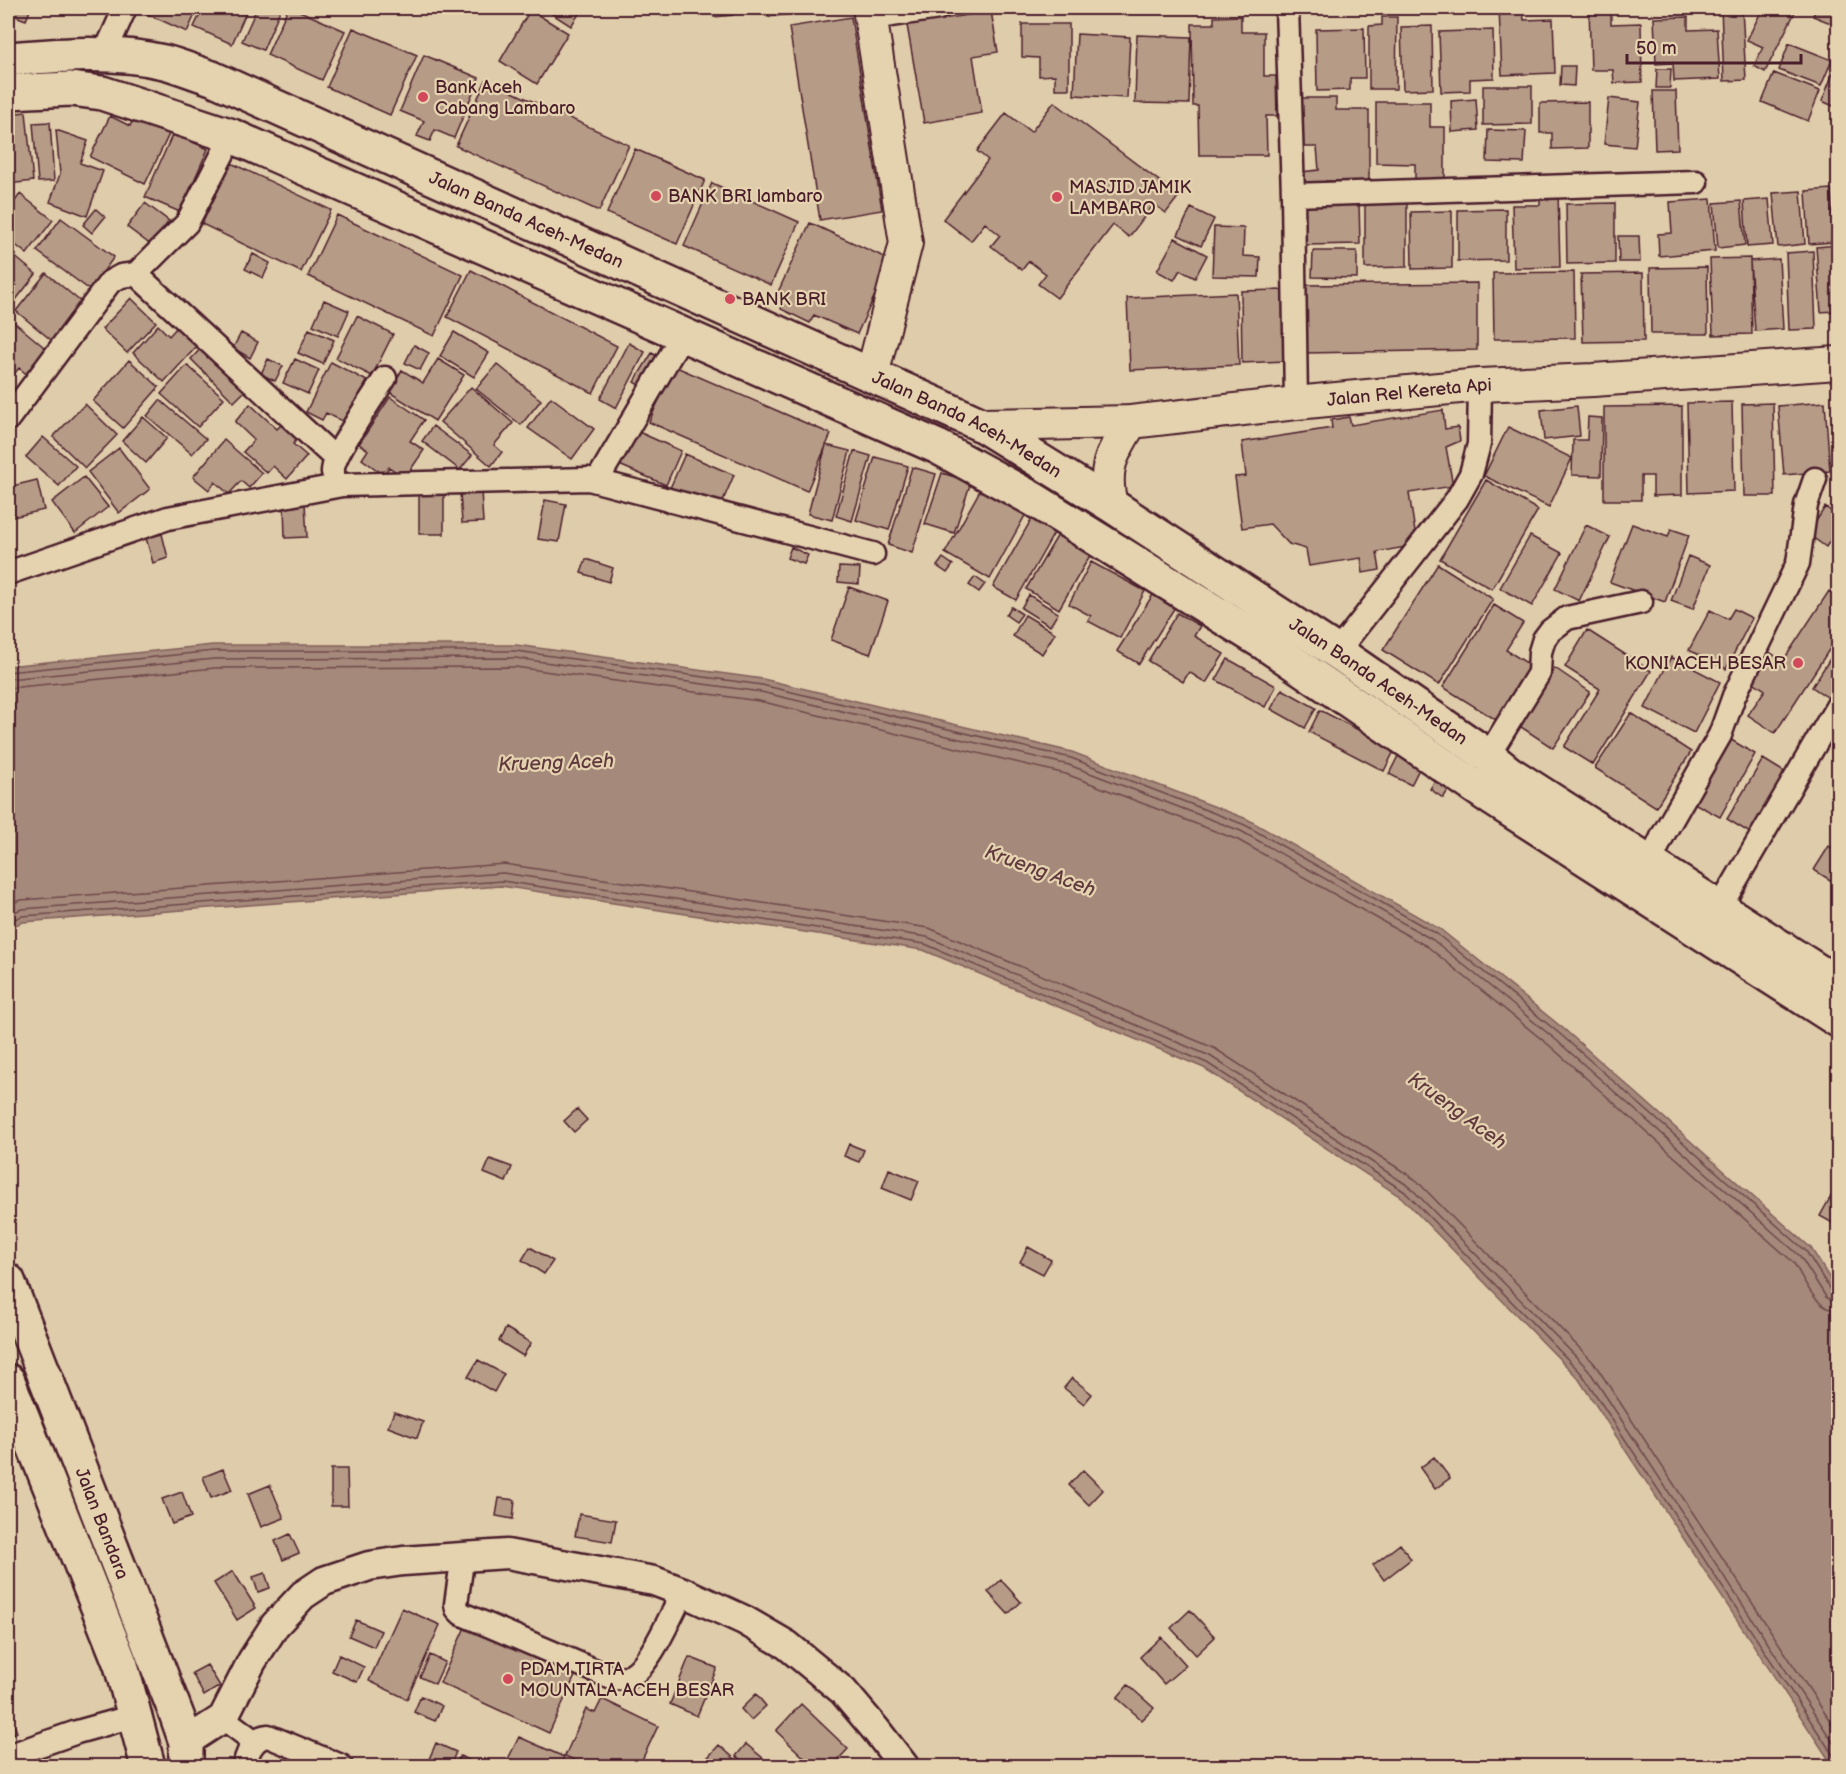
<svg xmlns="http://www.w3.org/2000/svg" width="1846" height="1774" viewBox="0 0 1846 1774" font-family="'Balsamiq Sans',sans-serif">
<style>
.water{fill:#a5897a;stroke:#815f5a;stroke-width:1.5}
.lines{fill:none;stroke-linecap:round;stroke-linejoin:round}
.shore{stroke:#6e494b;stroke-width:1.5}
.building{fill:#b69b87;stroke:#4a1f2b;stroke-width:1.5}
.minor-casing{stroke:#4a1f2b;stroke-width:27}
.tertiary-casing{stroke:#4a1f2b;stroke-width:33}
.secondary-casing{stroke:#4a1f2b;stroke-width:36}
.trunk-casing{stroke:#4a1f2b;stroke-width:38}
.minor{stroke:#e5d3b0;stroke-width:22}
.tertiary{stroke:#e5d3b0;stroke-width:28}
.secondary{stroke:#e5d3b0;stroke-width:32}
.trunk{stroke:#e5d3b0;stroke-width:33}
.poi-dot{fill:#d1495b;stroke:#e5d3b0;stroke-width:2}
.labels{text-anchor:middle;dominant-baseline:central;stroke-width:4.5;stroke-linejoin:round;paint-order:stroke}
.poi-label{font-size:18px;fill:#4a1f2b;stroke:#e5d3b0;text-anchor:start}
.street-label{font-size:18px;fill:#4a1f2b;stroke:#e5d3b0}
.water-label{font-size:20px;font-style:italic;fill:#613a3f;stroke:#e5d3b0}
</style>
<rect width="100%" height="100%" fill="#dfccab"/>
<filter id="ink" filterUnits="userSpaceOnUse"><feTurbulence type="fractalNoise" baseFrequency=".0167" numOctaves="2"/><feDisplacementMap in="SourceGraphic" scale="12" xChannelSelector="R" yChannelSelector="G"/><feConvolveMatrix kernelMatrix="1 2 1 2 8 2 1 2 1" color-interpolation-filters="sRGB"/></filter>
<g filter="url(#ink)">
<path class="water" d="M213 645H516L763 679 1072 752 1247 819 1440 929 1564 1029 1811 1248 1838 1292V1766H1833L1578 1378 1401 1197 1204 1068 923 950 501 886 23 922 8 928V666Z"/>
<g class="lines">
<path class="shore" d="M8 672 214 651H516L762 685 1071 758 1245 825 1437 934 1560 1034 1806 1251 1831 1291 1838 1294
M8 679 214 659 515 658 761 692 1069 765 1241 831 1433 940 1555 1039 1800 1256 1826 1297 1832 1301 1838 1302
M8 688 215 668 515 667 759 701 1066 774 1238 840 1428 947 1550 1046 1793 1262C1805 1280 1815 1310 1838 1311
M8 904 21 900 504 864 929 928 1214 1048 1416 1180 1594 1363 1838 1733
M8 914 22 909 503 873 927 937 1210 1056 1410 1187 1588 1369 1838 1750
M8 922 22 916 502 881 925 944 1207 1063 1405 1192 1582 1374 1837 1761 1838 1766"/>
</g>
<path class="building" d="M8 8H31L26 20 10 14 8 20Z
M148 8H198L187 32 145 13Z
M203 8H248L232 44 194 27Z
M257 8H281L263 50 242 41Z
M288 8H293L345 31 322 80 267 55Z
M543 8H583L571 26Z
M713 8H732L733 15 714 17Z
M767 8H833V9L768 17Z
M1523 8 1524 20 1553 19 1555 73 1502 75 1499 9Z
M1589 8H1611V24L1641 23 1642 82 1614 83 1613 70H1591Z
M1721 8H1742L1746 80 1724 81Z
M1763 8H1797L1765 72 1754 66 1763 47 1747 40Z
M1816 8H1838V26L1813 16Z
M530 10 568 33 537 84 500 61Z
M991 11 998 52 973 56 982 113 924 123 907 25Z
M1241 16V32H1264V76H1276L1277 116H1266L1267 155H1199L1198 106H1193L1192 24H1214V17Z
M851 17 882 210 820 220 789 27Z
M1382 17H1397L1396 89H1369V26L1382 25Z
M1688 17V30L1717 29 1720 79 1674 81 1673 63 1656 64 1654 18Z
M1022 24H1069V89H1055V75L1039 76V58L1022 57Z
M1432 26 1433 89 1403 90 1401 27Z
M353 28 417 55 390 115 327 87Z
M1364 28 1365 78H1350V90L1317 91 1316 29Z
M1493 30 1494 78 1470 79V91L1441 92 1439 32Z
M1077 34 1130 37 1127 98 1074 95Z
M1137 35 1191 37 1189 104 1135 103Z
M1789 43 1832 60 1821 86 1779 70Z
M424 55 479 78 454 138 435 130 430 141 417 136 424 121 400 111Z
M1838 60V108L1822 101Z
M1561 66H1575L1574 86 1560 85Z
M1657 69H1671L1670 88H1656Z
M1774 73 1820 91 1808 121 1762 102Z
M486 80 629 145 599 211 456 146Z
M1483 86H1532V124L1483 125Z
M1653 91H1676L1678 149 1655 150Z
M1300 98H1336V110H1369V181H1326V189H1301V172L1319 170 1317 147H1300Z
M1609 98 1640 102 1635 147 1604 144Z
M1476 99 1478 130 1452 132 1451 101Z
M1054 102 1179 196 1166 213 1154 204 1129 237 1113 225 1057 298 1038 284 1046 274 1029 261 1022 270 991 246 1000 235 985 223 971 241 943 219 988 160 977 151 1006 113 1031 132Z
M1376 102H1430V127H1445V183H1415V164L1376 163Z
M1588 102V148L1552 149V133H1540V103Z
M26 112 33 181 8 184V114Z
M136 113 171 130 145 184 90 157 110 116 130 126Z
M50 122 54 181 38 182 33 123Z
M56 130 88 141 80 163 103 171 87 216 50 202 60 174Z
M1488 130 1526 131 1524 163 1487 162Z
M173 133 208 149 180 212 145 197Z
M635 149 705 180 677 244 607 213Z
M231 163 331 210 301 272 202 224Z
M712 183 799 222 771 285 684 246Z
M1838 187V241H1837L1835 188Z
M1831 189 1834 242 1809 244 1806 191Z
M1801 191 1805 244 1778 247 1773 193Z
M1558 193 1560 267 1514 268 1512 205H1540V194Z
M20 194 53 220 27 254 8 239V211Z
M1711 199 1715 251 1659 256 1658 234 1672 233 1670 202Z
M1769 199 1773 245 1747 247 1744 201Z
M1741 201 1745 245 1718 248 1714 203Z
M1359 202 1360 244 1306 245 1305 203Z
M145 203 169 221 151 245 127 227Z
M1365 203H1407V267L1365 268Z
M1615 203V263L1567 264 1566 204Z
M1191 208 1214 219 1201 246 1178 235Z
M96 209 105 217 92 233 83 225Z
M1506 209V260L1458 261V210Z
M1452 211V268L1412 269 1411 212Z
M337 215 463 275 434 336 308 276Z
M61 218 114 257 90 290 37 251Z
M810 223 891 260 857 334 814 315 810 323 781 309 787 295 778 292Z
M1214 227 1244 228 1243 256 1260 257 1259 277 1212 276Z
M1618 236H1639L1640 262H1619Z
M1175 238 1207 255 1195 278 1180 270 1174 280 1157 271Z
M1838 245V332H1835L1834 311 1821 312 1816 247Z
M8 251 36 274 8 310Z
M1313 251H1357V278L1312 277Z
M1813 251 1816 329 1789 330 1786 253Z
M253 254 270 263 263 278 245 269Z
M1750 258 1752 334 1713 335 1710 259Z
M1779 259 1783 329 1755 331 1750 261Z
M1707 267 1708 334H1651L1650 268Z
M471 270 617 346 593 393 447 317Z
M1574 272 1575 338 1494 339 1493 273Z
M46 273 87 307 56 344 16 311Z
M1643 273 1644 341 1583 342 1581 274Z
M1477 283V350L1305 353V285Z
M1284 290 1286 361 1242 363 1241 291Z
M1236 293 1239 365 1130 370 1127 298Z
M131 298 156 322 127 353 102 329Z
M324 300 349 311 338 336 313 325Z
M357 316 393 334 372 376 336 358Z
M8 317 50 352 30 377 19 368 11 378 8 375Z
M158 325 169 336 178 326 198 345 164 382 133 353Z
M309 329 334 340 323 364 298 353Z
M454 332 489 353 474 377 440 356Z
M241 333 258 342 250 358 233 348Z
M629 343 645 352 616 408 600 399Z
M205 344 249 387 234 402 191 359Z
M414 345 429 353 420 370 405 363Z
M652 353 663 360 645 389 634 382Z
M268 359 283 366 275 381 261 374Z
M295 359 319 370 308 394 283 383Z
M438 359 464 375 435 421 389 392 402 370 423 383Z
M129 360 159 387 123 428 93 401Z
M331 362 367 381 346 423 326 413 322 420 306 412Z
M497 364 541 400 521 425 476 389Z
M187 365 224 398 198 427 161 394Z
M674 366 831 434 807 491 649 422Z
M471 387 513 423 494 445 502 452 491 466 440 422Z
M1834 396H1838V488H1837Z
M390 397 424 420 410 441 424 450 405 478 389 467 384 475 362 459 368 450 359 444Z
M551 397 594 429 572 459 528 428Z
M160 400 206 439 192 454 147 416Z
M1732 402 1734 491 1689 493 1687 403Z
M1825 402 1830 471 1784 475 1778 406Z
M1773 403 1775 496H1744L1742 404Z
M85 404 117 435 85 468 53 437Z
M250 404 277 429 283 423 299 437 293 444 307 456 287 479 273 466 267 473 243 452 254 440 235 422Z
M1577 406 1580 436 1544 440 1541 410Z
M1682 406V495L1653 496V476H1641V500H1604V407Z
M1443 410 1445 429 1458 427 1460 441 1446 447 1453 486 1409 493 1417 545 1377 552 1380 570 1363 573 1361 558 1309 566 1306 549 1289 544 1270 524 1242 528 1235 477 1246 476 1242 442 1332 428 1331 420 1349 417 1351 425Z
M143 417 167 438 146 463 122 441Z
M1588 417 1602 418 1601 476 1572 475 1573 440H1587Z
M433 426 472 455 460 470 422 441Z
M1508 427 1572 458 1549 507 1484 476Z
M632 429 681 451 666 485 617 464Z
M43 437 76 466 59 486 26 457Z
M224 440 262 473 249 488 241 481 229 494 215 482 209 490 193 477Z
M826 445 850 451 832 520 808 514Z
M119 448 150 489 119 513 88 472Z
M854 451 871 456 852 521 836 516Z
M685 454 734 475 719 510 670 488Z
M875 457 908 466 889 530 856 520Z
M912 467 936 474 912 553 888 545Z
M942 473 971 482 954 533 925 524Z
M84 477 108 507 75 533 52 502Z
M37 480 44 510 8 518V487Z
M1486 480 1538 510 1492 589 1440 559Z
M983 485 1028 510 990 579 945 553Z
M419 491H444V534H419Z
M481 491 483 522 462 523 460 492Z
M545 500 566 504 559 542 538 539Z
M305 503 307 537 285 538 284 504Z
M1825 507 1838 516V528L1826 547 1808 534Z
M1035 513 1058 526 1016 600 993 587Z
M1632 524 1668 537 1671 529 1689 535 1665 602 1610 582Z
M1586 525 1610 537 1579 601 1555 589Z
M1059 533 1092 552 1059 609 1026 589Z
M162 534 168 558 153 563 146 538Z
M1530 536 1562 553 1532 606 1500 588Z
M791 547 808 555 804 564 787 558Z
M1688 556 1710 565 1693 609 1671 601Z
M943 558 953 565 947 573 937 566Z
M586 559 613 568 609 582 581 573Z
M1091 562 1145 591 1120 638 1088 621 1091 616 1069 604Z
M1438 564 1493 599 1439 685 1383 650Z
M839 567 860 568 859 584 838 582Z
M975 577 985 584 979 592 969 585Z
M849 587 888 601 870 654 831 640Z
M1829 591 1838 598V636L1775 733 1748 715 1765 690 1749 679 1768 651 1783 661Z
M1154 593 1175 607 1139 664 1117 651Z
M1029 595 1058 613 1050 626 1021 608Z
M1494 605 1523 623 1506 650 1530 665 1523 676 1527 679 1501 723 1443 687Z
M1011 607 1022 614 1016 622 1006 615Z
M1734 609 1752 618 1726 669 1689 650 1710 610 1728 619Z
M1177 613 1200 626 1194 636 1224 654 1206 683 1189 672 1183 682 1148 661Z
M1025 615 1055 633 1042 654 1013 636Z
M1587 630 1651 671 1593 765 1564 747 1600 689 1565 667Z
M1838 646V685L1830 699 1812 687Z
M1671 657 1720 682 1694 733 1645 708Z
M1228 659 1276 686 1265 707 1216 680Z
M1555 668 1590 692 1553 748 1518 725Z
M1282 689 1316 708 1305 728 1271 709Z
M1320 710 1395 749 1384 771 1309 732Z
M1631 713 1691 752 1656 807 1595 768Z
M1728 738 1755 754 1720 817 1692 802Z
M1399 754 1421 765 1411 785 1389 774Z
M1763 759 1786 773 1750 833 1727 819Z
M1436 779 1450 788 1443 798 1430 789Z
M1829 846 1838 852V885L1814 870Z
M577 1109 587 1120 574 1132 564 1121Z
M849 1144 864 1150 859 1162 844 1156Z
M490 1159 512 1167 506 1182 484 1173Z
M889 1169 919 1181 911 1200 882 1188Z
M1834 1191 1838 1194V1226L1820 1216Z
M530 1247 553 1261 544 1274 522 1260Z
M1028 1247 1051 1260 1043 1274 1020 1262Z
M506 1328 531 1343 523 1356 499 1341Z
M478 1360 504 1374 494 1392 468 1377Z
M1072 1378 1092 1394 1084 1404 1064 1388Z
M394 1412 423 1422 417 1438 388 1427Z
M1434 1457 1450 1478 1435 1489 1420 1468Z
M223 1469 232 1490 211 1498 203 1477Z
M331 1469H347L348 1506H331Z
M1083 1470 1103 1490 1089 1505 1069 1485Z
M270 1485 284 1518 261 1527 248 1494Z
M182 1492 191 1517 172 1524 162 1499Z
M499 1498 515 1500 513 1519 496 1516Z
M579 1514 616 1520 612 1542 575 1536Z
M290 1534 299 1553 283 1560 275 1541Z
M1400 1544 1411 1559 1384 1580 1373 1565Z
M233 1571 256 1608 237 1620 214 1583Z
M265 1573 270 1588 258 1592 253 1577Z
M1001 1580 1021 1602 1008 1614 988 1592Z
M402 1608 440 1625 407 1699 369 1681Z
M1190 1610 1215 1637 1196 1655 1171 1628Z
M356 1620 381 1631 374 1647 349 1636Z
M466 1625 576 1674 549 1733 440 1683Z
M1161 1637 1186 1665 1164 1684 1140 1657Z
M339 1655 364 1667 357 1682 332 1671Z
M430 1655 445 1662 435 1684 420 1677Z
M689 1657 717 1668 697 1716 670 1704Z
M207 1665 220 1686 204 1696 192 1673Z
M1128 1685 1154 1708 1142 1720 1117 1698Z
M756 1694 766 1706 751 1720 741 1709Z
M421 1696 442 1706 435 1721 414 1712Z
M602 1699 658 1726 639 1766H574L577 1761 565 1756 586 1709 595 1713Z
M801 1704 848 1749 832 1766H813L776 1731Z
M8 1709 17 1732 8 1736Z
M519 1737 564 1757 560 1766H525L508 1759Z
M436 1743 456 1752 450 1766H426Z
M746 1744 770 1764 768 1766H750L736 1756Z
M719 1745 743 1766H702L701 1765Z
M460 1756 473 1762 471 1766H455Z"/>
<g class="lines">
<g class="minor-casing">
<path id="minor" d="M1287 8 1293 195 1296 403
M871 18 939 8
M104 55 125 8
M1293 195 1696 182
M136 274 187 223 232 136
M8 419 110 282 121 276 136 274 336 459
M333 472C331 457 375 394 385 378
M597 481 683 334
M8 573 168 518 342 485 589 479 873 554
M1337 652 1457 499 1471 474 1479 444 1480 385
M1488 756 1539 673 1540 652 1544 639 1550 631 1567 618 1641 602
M1650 863 1663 835 1720 735 1734 696 1798 563 1806 505 1815 479
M1719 909 1838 705
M463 1555 456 1604 457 1609 462 1614 610 1677C619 1679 626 1680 633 1674 652 1661 672 1613 683 1592
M223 1718 255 1742
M8 1756 77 1732 134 1716
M244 1766C247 1754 253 1737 268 1736L341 1766"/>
</g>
<g class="tertiary-casing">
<path id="tertiary" d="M186 1742 223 1718 252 1661 275 1625 303 1595 324 1581 369 1566 403 1561 507 1554 654 1581 683 1592 744 1620 787 1645 843 1691 876 1730 904 1766"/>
</g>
<g class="secondary-casing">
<g id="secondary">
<path d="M869 8 906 243 872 375"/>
<path id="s1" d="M982 425 1131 422 1296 403 1480 385 1593 380 1838 363"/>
<path d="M1111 505C1102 467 1112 454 1131 422"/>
</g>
</g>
<g class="trunk-casing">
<g id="trunk">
<path id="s2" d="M8 59C58 55 114 50 164 62 180 66 196 73 212 78L982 425 1111 505 1337 652 1488 756 1509 773 1838 984"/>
<path d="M8 92 71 89 102 93 232 136 938 447 1033 499 1266 644 1493 799 1838 1020"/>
<path id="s3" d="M8 1281 177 1716 186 1742V1766"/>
<path d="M8 1381 121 1665 148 1766"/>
</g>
</g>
<use href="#minor" class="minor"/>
<use href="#tertiary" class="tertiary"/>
<use href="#secondary" class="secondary"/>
<use href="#trunk" class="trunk"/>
</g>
</g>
<g class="poi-dot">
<circle cx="423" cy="97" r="6"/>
<circle cx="656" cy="196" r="6"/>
<circle cx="1057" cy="197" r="6"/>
<circle cx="730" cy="299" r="6"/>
<circle cx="1798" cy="663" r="6"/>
<circle cx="508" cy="1679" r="6"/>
</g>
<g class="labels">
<g class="poi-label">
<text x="435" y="87">Bank Aceh<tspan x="435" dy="21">Cabang Lambaro</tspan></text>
<text x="1069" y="187">MASJID JAMIK<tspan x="1069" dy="21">LAMBARO</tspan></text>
<text x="668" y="196">BANK BRI lambaro</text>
<text x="742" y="299">BANK BRI</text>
<text x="1786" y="663" text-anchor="end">KONI ACEH BESAR</text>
<text x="520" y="1669">PDAM TIRTA<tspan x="520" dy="21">MOUNTALA ACEH BESAR</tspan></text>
</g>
<g class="street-label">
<text stroke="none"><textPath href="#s2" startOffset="552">Jalan Banda Aceh-Medan</textPath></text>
<text stroke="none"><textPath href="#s1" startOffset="429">Jalan Rel Kereta Api</textPath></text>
<text stroke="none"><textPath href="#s2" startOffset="1038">Jalan Banda Aceh-Medan</textPath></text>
<text stroke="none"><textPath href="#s2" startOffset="1524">Jalan Banda Aceh-Medan</textPath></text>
<text stroke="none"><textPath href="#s3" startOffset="260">Jalan Bandara</textPath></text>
</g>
<g class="water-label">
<text transform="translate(556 763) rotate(-2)">Krueng Aceh</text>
<text transform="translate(1040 871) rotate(20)">Krueng Aceh</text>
<text transform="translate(1457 1111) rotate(36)">Krueng Aceh</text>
</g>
</g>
<rect width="1846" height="1774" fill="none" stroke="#e5d3b0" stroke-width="30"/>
<rect x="15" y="15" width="1816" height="1744" fill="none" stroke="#4a1f2b" stroke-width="2" filter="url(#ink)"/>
<path d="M1627 54v9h174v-9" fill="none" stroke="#4a1f2b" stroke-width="3"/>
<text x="1636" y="54" font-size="18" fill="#4a1f2b" stroke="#e5d3b0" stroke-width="4.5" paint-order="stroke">50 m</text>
</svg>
